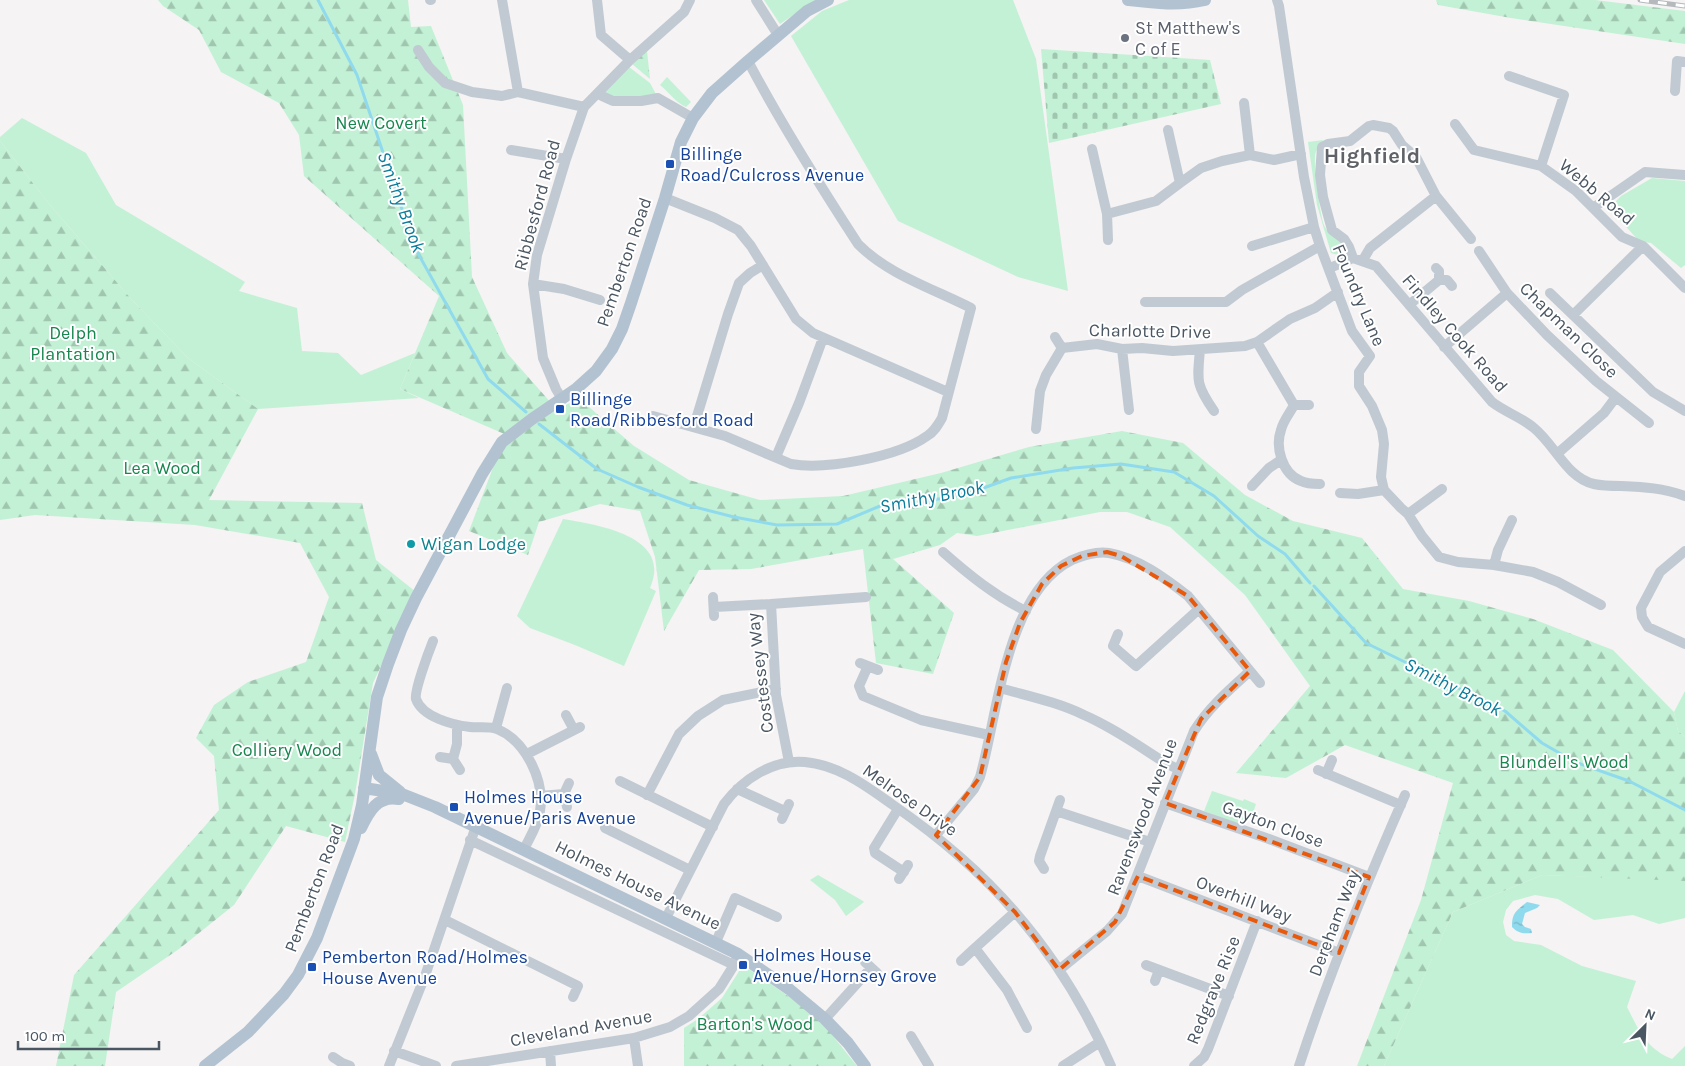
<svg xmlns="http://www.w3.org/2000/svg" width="1685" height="1066" viewBox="0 0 1685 1066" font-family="Karla,sans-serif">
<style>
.green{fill:#c3f1d5}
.forest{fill:url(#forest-firs)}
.cemetery{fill:url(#cemetery-stones)}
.water{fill:url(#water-ripples)}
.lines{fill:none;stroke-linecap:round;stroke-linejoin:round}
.stream{stroke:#90daee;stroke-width:3}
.minor{stroke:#c1cad2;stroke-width:10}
.major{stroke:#b3c2d1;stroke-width:12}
.rail-casing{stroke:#b5b8bd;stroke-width:5}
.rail{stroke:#fff;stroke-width:3;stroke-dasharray:9;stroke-linecap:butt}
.marked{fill:none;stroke:#e8590c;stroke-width:4;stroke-dasharray:10 6;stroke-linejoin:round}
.worship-dot{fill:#6b7280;stroke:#fff;stroke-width:2}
.transit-dot{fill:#1a4fb4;stroke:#fff;stroke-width:2}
.culture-dot{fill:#0f9aa8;stroke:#fff;stroke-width:2}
.labels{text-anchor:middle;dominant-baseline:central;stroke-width:4;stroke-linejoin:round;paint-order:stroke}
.worship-label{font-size:18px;fill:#5b616d;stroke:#fff;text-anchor:start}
.park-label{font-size:18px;fill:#17864f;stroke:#fff}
.transit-label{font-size:18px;fill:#164399;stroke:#fff;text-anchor:start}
.street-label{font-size:18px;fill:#4a5661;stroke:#fff}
.culture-label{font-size:18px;fill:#0d838f;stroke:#fff;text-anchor:start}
.water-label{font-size:19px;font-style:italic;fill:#0c7c9b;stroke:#fff}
.district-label{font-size:22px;font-weight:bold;fill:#5f6368;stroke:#fff}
</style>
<defs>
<pattern id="forest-firs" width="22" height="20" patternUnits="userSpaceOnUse" patternTransform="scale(1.25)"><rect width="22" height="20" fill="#c3f1d5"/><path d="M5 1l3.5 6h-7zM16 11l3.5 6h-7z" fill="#a0c6b0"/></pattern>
<pattern id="cemetery-stones" width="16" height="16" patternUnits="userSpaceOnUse" patternTransform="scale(1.25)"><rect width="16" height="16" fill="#c3f1d5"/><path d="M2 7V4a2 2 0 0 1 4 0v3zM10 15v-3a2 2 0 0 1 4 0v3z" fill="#a0c6b0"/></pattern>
<pattern id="water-ripples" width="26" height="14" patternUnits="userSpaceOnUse" patternTransform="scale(1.25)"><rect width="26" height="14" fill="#90daee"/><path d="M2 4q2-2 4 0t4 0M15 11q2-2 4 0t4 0" fill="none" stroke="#78b4c4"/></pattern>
</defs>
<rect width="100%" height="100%" fill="#f5f3f3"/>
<path class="green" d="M764 0H815L780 24Z
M849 0H1013L1036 59 1068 291 1018 277 898 221 791 36 822 11Z
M629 67 650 83 658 98 614 99 600 90Z
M667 77 691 102 686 107C675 102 669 92 660 85Z
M22 118 86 153 116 205 245 282 239 291 297 308 302 351 338 353 361 375 415 353 400 389 419 398 258 409 188 358 133 301 50 205 0 141V137Z
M1323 140C1320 146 1315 150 1315 157 1314 170 1320 214 1324 225 1328 234 1336 239 1344 244L1345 253C1340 256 1337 255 1331 253L1317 205 1308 142Z
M1652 178 1685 181V265L1681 268 1651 243 1639 241 1609 208 1621 196Z
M563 519C598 525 673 536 650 588L656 591 624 666 575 645 530 628 517 616Z
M1685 691V737L1678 731 1674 712Z
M1212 791 1243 801 1244 799 1256 804 1253 813 1248 811 1243 826 1204 811Z
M818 875 863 901 864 902 846 916 835 900 810 880Z
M1542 875 1685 880V918L1659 924 1633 915 1594 920 1558 899 1535 895 1513 901 1506 910 1503 922 1506 935 1514 941 1541 945 1582 966 1636 981 1627 1007C1639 1031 1647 1049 1672 1059L1685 1046V1066H1384L1453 912Z"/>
<path class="forest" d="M158 0H408L411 27 431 26 463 105 472 277 507 353 552 404 509 436 400 389 439 296 304 176 299 135 279 103 221 72 199 30 163 6Z
M1436 0H1595L1685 11V44L1511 18 1438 5Z
M647 51 650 79 632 64Z
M0 141 50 205 133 301 188 358 258 409 209 500 362 503 376 560 416 592 373 683 355 794 345 842 286 826 234 905 179 949 116 992 105 1066H56L74 975 219 810 214 756 196 738 214 705 248 682 306 662 329 597 300 543 195 525 35 515 0 520Z
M572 402 589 407 634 446 689 480 760 500 843 496 941 473 1029 447 1122 431 1183 443 1245 495 1293 521 1362 538 1403 589 1469 601 1533 619 1613 650 1674 712 1678 731 1685 737V881L1542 875 1453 912 1384 1066H1357L1421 900 1453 783 1345 745 1286 778 1236 773 1310 686 1245 595 1170 527 1127 512H1100L977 536 957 533 940 545 893 559 954 613 933 674 876 663 863 549 751 569 699 570 664 631 655 557 640 511 600 504 539 522 528 555 469 531 502 444 557 409Z
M743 965 817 1016 857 1066H684V1028L698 1019 722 998Z"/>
<path class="cemetery" d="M1041 49 1210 60 1221 104 1049 143Z"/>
<path class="water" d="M1527 902 1540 905 1537 908 1525 913 1522 924 1525 927 1531 929 1532 933C1523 934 1518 933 1512 927 1512 913 1516 911 1527 902Z"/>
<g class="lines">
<path class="stream" d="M318 0 357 75 415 248 488 379 526 412
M539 424 597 469 638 487 687 505 734 517 777 525 837 524 880 506 921 502 967 494 1011 478 1073 468 1121 464 1174 472 1214 496 1258 536 1285 554 1310 583
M1314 586 1366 643 1505 711 1542 743 1575 762 1629 781 1685 810"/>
<path class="minor" d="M430 0H431
M502 0 518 92
M597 0 601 35 630 60
M756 0 778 35
M1277 0 1279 6 1304 177 1314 227 1320 246 1352 331 1370 356 1359 372V386L1372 406 1382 430 1384 444 1381 477 1384 490 1401 508 1408 514 1422 536 1439 557 1458 562 1494 565 1533 572 1558 582 1601 605
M418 50 429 67 445 83 472 92 502 96 518 92 584 107
M1509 76 1564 95 1541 166
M1675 91 1677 61 1685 62
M602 96 613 101H641L658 98 693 118
M1244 103 1250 155 1274 160 1301 154
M1455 124 1474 150 1541 166 1576 191 1622 237 1643 246 1685 288
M1168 130 1180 183 1201 168 1222 161 1250 155
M1092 149 1107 214 1156 201 1180 183
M511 150 566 159
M665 198 715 218 738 230 751 246 796 319 813 333 948 392
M1593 208 1645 172 1685 175
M1107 214 1108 240
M1252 246 1314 227
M1479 251 1507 293 1547 335 1596 381 1649 423
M1353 258 1349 247 1344 239 1332 230 1323 197 1320 175 1322 147 1328 144 1350 141 1369 126 1373 125 1389 128 1393 131 1402 145 1416 157 1436 196 1471 239
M1363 260 1370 248 1436 196
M1330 268 1353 258 1376 266 1492 402C1505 412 1521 417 1534 428 1555 445 1567 478 1594 484 1603 486 1612 486 1621 486 1643 487 1664 488 1685 496
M1439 280H1447L1452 286
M533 284 564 289 600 300
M1550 293 1653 392 1685 411
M1145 302H1226L1242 290 1320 246
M1409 305 1439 280V271L1436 268
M1573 315 1643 246
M1055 337 1062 348
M1257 342 1294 405C1290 413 1283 421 1281 430 1275 447 1282 474 1301 481 1307 484 1314 484 1320 484
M1444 347 1507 293
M1122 349 1129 410
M1200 350C1197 381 1196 385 1214 411
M562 399 556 389 543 358 533 284 537 255 566 159 584 107 630 60 684 12 690 0
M1294 405H1309
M653 416 725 436 791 464C826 470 898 457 927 436 934 432 938 425 942 418L971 308C934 289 887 274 858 244 819 184 781 124 748 61
M694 426 728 314 739 283 750 273 763 265
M1036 429 1040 391 1046 375 1062 348 1097 344 1122 349 1142 348 1173 351 1245 346 1257 342 1290 319 1315 308 1338 292
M1558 453 1604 413 1616 397
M776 457 799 403 823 338
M1252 486 1269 468 1281 460
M1340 493 1358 494 1384 490
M1408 514 1442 489
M1685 551 1660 572 1641 608 1642 617 1648 627 1685 644
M943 552C969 575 995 596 1026 611
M1494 565 1498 550 1512 520
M713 597 714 616
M771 604 866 597
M714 607 771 604 776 695 789 762
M1118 634 1113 646 1136 666 1199 609
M433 641C429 651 414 691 416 699 422 717 453 725 470 727 479 728 489 726 497 729 526 741 545 781 540 811 538 825 530 837 524 849
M860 663 878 670
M868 666 859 686 863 696 921 720 989 735
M1000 688C1028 696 1057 702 1084 715 1114 728 1140 747 1167 764L1178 769
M566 715 574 730
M496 728 507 688
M527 754 580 727
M440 757 453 759 460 770
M453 759 457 744V725
M1318 770 1401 805
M1326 774 1332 760
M620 781 713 827
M737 789 785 811
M564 794 569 783
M647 795 679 734 698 716 723 700 776 689
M540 796 564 794 567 807
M1165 803 1269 839 1369 877
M898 809 874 848 875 853 904 872
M1056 811 1150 842
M782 819 789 804
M605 828 690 870
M936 835 974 789 980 777C998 714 1006 592 1072 560 1084 555 1096 551 1109 553 1138 558 1165 578 1188 596L1260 683
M470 840 734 965
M1044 869 1039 861 1040 856 1060 800
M1138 876 1339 953
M899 879 908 865
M1015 912 975 948 1007 990 1027 1028
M666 918 724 804C743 779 773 759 805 762 839 765 866 786 893 805 938 836 979 870 1015 912 1055 958 1087 1011 1111 1066
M445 920 578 986 573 997
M716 942 735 898 777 917
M961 961 975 948
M865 962 877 973
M1146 965 1229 996
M1059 970 1107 931 1122 914 1194 731C1209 707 1229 690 1250 671
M1155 981 1159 970
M825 1019 871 968
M911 1036 929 1066
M634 1038 638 1066
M394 1051 436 1066
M550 1051 551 1066
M333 1057 342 1063 350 1066
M389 1066 425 976 476 826
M456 1066 634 1038 670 1027 689 1016 719 989 734 965 738 954
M1063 1066 1100 1042
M1194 1066 1204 1057 1208 1049 1257 921
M1299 1066C1329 974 1366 884 1405 795"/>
<path class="major" d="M1128 0C1154 3 1179 6 1205 0
M371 754 379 775 400 792
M364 788 402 794 435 807 738 954 789 989 825 1019 848 1043 865 1066
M361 828C369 811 378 795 399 799
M205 1066 248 1032 284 994 298 975 317 938 354 839 362 805 377 697 388 664 401 630 416 598 482 474 502 442 532 419 576 389 596 371 612 349 622 329 631 303 665 198 681 142 693 118 712 93 748 61 807 11 828 0"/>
<g class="rail-casing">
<path id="rail" d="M1640 0 1685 6"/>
</g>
<use href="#rail" class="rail"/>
</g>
<path class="marked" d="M1107 552 1121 556 1188 596 1250 671 1201 719 1165 803 1369 877 1339 953 1138 876 1115 922 1059 970 1015 912 936 835 980 777 1006 662 1020 623 1042 584 1061 566 1082 556Z"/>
<circle class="worship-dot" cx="1125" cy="38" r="5"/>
<g class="transit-dot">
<rect x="665" y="159" width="10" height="10" rx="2.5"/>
<rect x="555" y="404" width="10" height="10" rx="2.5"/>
<rect x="449" y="802" width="10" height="10" rx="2.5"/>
<rect x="738" y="960" width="10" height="10" rx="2.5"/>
<rect x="307" y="962" width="10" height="10" rx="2.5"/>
</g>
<circle class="culture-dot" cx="411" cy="544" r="5"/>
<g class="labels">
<g class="worship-label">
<text x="1135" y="28">St Matthew's<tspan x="1135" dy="21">C of E</tspan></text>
</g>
<g class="park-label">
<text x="381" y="123">New Covert</text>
<text x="73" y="333">Delph<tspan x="73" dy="21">Plantation</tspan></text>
<text x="162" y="468">Lea Wood</text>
<text x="287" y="750">Colliery Wood</text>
<text x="1564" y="762">Blundell's Wood</text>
<text x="755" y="1024">Barton's Wood</text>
</g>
<g class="transit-label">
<text x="680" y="154">Billinge<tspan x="680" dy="21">Road/Culcross Avenue</tspan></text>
<text x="570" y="399">Billinge<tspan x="570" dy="21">Road/Ribbesford Road</tspan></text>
<text x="464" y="797">Holmes House<tspan x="464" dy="21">Avenue/Paris Avenue</tspan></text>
<text x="753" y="955">Holmes House<tspan x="753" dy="21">Avenue/Hornsey Grove</tspan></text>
<text x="322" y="957">Pemberton Road/Holmes<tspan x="322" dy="21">House Avenue</tspan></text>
</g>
<g class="street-label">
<text transform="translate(1597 192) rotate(40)">Webb Road</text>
<text transform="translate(537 205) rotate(-75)">Ribbesford Road</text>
<text transform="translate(624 262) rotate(-71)">Pemberton Road</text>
<text transform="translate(1359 295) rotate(67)">Foundry Lane</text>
<text transform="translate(1569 330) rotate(44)">Chapman Close</text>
<text transform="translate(1150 331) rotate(1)">Charlotte Drive</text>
<text transform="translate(1455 333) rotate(49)">Findley Cook Road</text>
<text transform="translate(760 673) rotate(-97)">Costessey Way</text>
<text transform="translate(910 800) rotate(35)">Melrose Drive</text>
<text transform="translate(1142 817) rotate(-69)">Ravenswood Avenue</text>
<text transform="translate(1273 824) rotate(20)">Gayton Close</text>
<text transform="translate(638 885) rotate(26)">Holmes House Avenue</text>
<text transform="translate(314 888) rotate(-69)">Pemberton Road</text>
<text transform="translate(1244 899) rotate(21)">Overhill Way</text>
<text transform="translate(1334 923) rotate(-69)">Dereham Way</text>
<text transform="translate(1213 990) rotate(-68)">Redgrave Rise</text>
<text transform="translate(581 1028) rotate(-10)">Cleveland Avenue</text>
</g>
<g class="culture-label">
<text x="421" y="544">Wigan Lodge</text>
</g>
<g class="water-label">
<text transform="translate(401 202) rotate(70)">Smithy Brook</text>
<text transform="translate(932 497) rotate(-11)">Smithy Brook</text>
<text transform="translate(1453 687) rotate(27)">Smithy Brook</text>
</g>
<g class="district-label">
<text x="1372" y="156">Highfield</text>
</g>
</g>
<g transform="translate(1645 1026) rotate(24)" stroke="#ffffff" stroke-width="4" paint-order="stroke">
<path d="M0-4L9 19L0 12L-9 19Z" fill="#4a5661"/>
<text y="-8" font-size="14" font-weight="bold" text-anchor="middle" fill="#4a5661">N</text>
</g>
<path d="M18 1041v8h141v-8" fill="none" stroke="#4a5661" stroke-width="2.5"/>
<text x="25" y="1041" font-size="15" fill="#4a5661" stroke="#ffffff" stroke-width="4" paint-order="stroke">100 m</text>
</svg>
